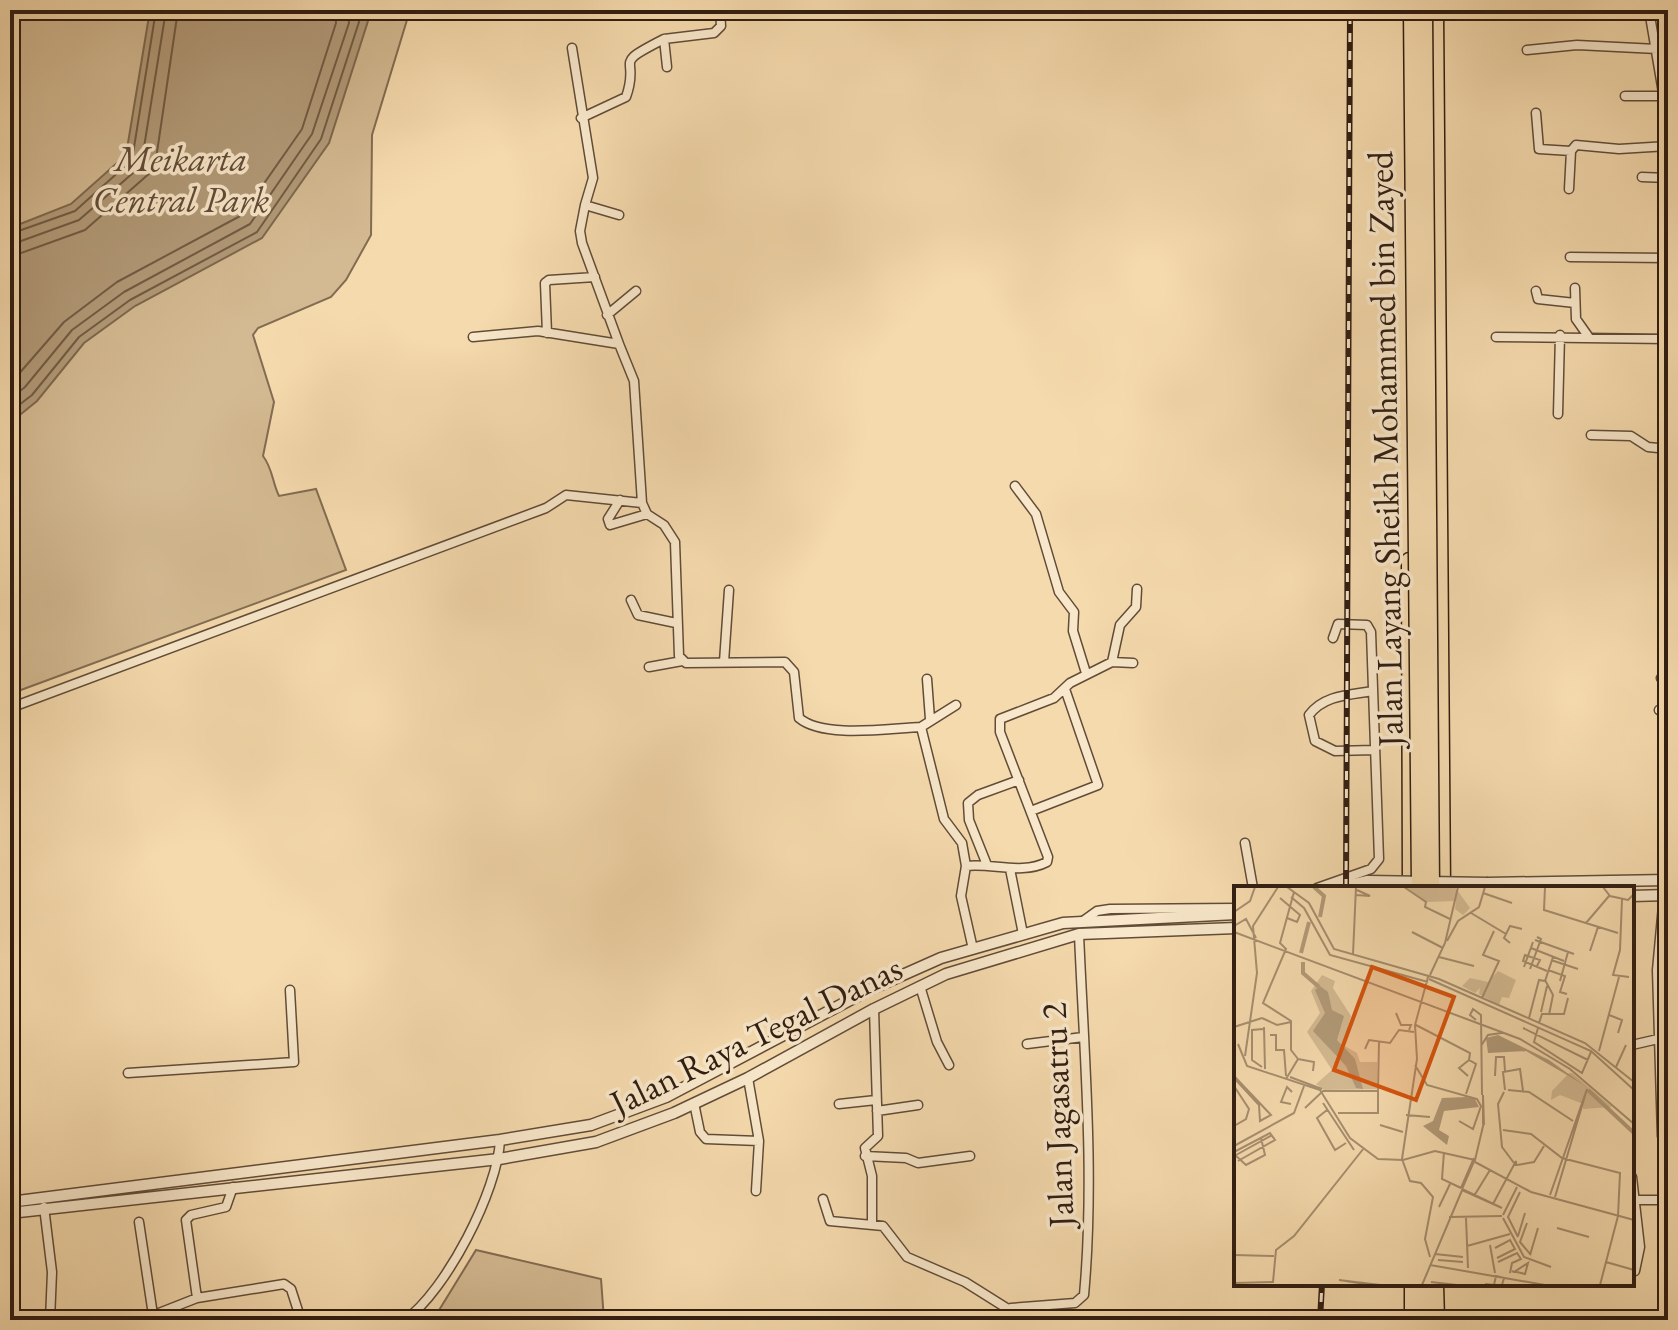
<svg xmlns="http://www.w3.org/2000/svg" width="1678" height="1330" viewBox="0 0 1678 1330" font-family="'EB Garamond',serif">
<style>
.green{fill:#d4ba92;stroke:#826c52;stroke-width:2}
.water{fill:#b29a78;stroke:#7e684f;stroke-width:2}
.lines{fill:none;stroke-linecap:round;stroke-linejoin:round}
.shore{stroke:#715c44;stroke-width:2}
.minor-casing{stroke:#614c38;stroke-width:11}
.tertiary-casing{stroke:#614c38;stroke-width:13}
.motorway-casing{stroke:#301d11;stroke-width:17}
.minor{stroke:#f8e7ca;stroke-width:8}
.tertiary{stroke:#f8e7ca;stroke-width:10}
.motorway{stroke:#f5daad;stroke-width:14}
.rail-casing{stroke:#301d11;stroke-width:6}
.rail{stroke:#f8e7ca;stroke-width:3;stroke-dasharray:9;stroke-linecap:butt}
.tertiary-bridge-casing{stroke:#614c38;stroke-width:13;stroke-linecap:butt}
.motorway-bridge-casing{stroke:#301d11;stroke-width:17;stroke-linecap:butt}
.tertiary-bridge{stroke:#f8e7ca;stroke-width:10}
.motorway-bridge{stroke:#f5daad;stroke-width:14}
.labels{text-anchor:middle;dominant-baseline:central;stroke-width:7;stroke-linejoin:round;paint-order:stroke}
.park-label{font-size:36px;font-style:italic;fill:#614c38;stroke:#f8e7ca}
.street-label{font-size:36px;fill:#301d11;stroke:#f8e7ca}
.inset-river{fill:none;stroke:#b29a78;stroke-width:4}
.inset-road{fill:none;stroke:#a68e6f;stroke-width:2}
.view{fill:#d6530c;fill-opacity:0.15;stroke:#d6530c;stroke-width:4}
.inset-edge{fill:none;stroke:#301d11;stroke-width:4}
</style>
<rect width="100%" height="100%" fill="#f5daad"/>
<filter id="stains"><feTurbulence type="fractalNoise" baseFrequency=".0025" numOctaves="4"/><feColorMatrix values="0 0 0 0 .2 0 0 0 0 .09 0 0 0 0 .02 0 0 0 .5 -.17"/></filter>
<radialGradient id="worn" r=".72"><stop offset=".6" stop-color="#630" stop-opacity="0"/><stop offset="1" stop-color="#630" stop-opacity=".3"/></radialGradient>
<path class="green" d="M10 10H410L372 135 371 235 346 280 331 297 258 328 253 335 274 402 263 456C273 469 272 482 279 496L316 489 346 570 10 694Z
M476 1250 601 1279 604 1320H433Z"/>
<path class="water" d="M150 10H364L368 21 329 143 262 238 135 306 84 343 37 401 10 423V228L71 204 126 155Z"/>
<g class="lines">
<path class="shore" d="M10 234 75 211 132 160 156 10
M10 245 79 220 141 166 166 10
M10 257 85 230 151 172 156 159 178 10
M10 384 64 322 117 282 242 215 302 129 336 23 335 10
M10 399 25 387 72 330 124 292 250 224 312 134 349 23 347 10
M10 412 32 395 79 337 130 300 257 232 321 139 359 22 357 10"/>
<g class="minor-casing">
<path id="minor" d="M1649 10 1668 122
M664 39 714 33 721 26 720 10
M572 48 593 178 585 205
M1527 50 1577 45 1657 49
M1625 96H1665
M1536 113 1539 149 1571 151 1576 145 1619 149 1668 146
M581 118 626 97C641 55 609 67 664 39L667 67
M1642 177 1668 178
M1569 189 1571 151
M619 215 585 205 580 231 582 243 619 344
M1570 257 1668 258
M1575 288 1576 319 1588 336
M1536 291 1538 299 1575 303
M607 315 636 291
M547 333 545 283 549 280 595 277
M473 337 538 331 619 344 634 381 642 503 647 514 664 525 675 542 679 656 686 663 785 662 794 672 799 718C824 739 890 728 921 727L944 819 962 843 966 866 961 896 973 949
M1496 337 1668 339
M1558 414 1560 335
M1591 435 1631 436 1648 447 1668 449
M1015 486 1036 514 1059 592 1074 612 1073 631 1086 673
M620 500 608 519 610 525 647 514
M631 600 638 615 676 623
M724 662 729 590
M1112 662 1133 663
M649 667 682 661
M1661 678 1668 680
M927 679 930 719
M1373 691C1349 695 1324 695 1309 715L1315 741 1335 751 1374 750
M10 708 546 508 566 495 642 503
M1659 710 1668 711
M921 727 956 705
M1031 811 1098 785 1065 689
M1245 843 1253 888
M987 865 969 820 968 803 978 795 1019 780
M966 866C993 863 1022 875 1047 862L1048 857 1000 732V719L1054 698 1070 683 1112 662 1120 625 1136 607 1137 589
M1010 869 1023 934
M1317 888 1371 869 1379 859 1371 632 1367 625 1338 624 1333 638
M1083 921 1097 911 1110 909 1236 908
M920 986 937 1042 949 1065
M1027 1044 1083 1037
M1632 1045 1658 1039
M128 1073 294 1062 290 990
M748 1078 759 1141 756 1191
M694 1103 700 1132 706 1139 759 1141
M839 1104 876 1100
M877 1111 918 1105
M1662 1136 1657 970 1664 895
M865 1156 906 1158 918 1163 970 1156
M1632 1177 1640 1247 1635 1271
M823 1199 830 1221 883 1226 907 1257 965 1282 1008 1309
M1636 1200H1668
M44 1207 52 1272 50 1320
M139 1222 153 1315
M872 1224V1176L865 1148 878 1136 874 1009
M197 1298 186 1220 191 1215 226 1207 233 1187
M141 1320 197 1298 284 1284 291 1289 301 1320
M405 1320C446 1291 498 1190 500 1140
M1004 1320 1011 1308 1075 1303 1084 1295C1095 1175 1084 1054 1079 934"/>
</g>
<g class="tertiary-casing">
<path id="tertiary" d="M1488 883 1668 880
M1336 888 1368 881
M1632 896 1668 895
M10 1202 500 1140 591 1125 666 1097 869 990 941 958 1063 923 1236 914
M10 1213 499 1159 596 1142 674 1113 748 1078 874 1009 946 974 1079 934 1236 928"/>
</g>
<g class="motorway-casing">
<path id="motorway" d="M1436 10 1443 888
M1409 560 1410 888
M1412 1284V1320
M1423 1284V1320
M1436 1284 1437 1320"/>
</g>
<use href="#minor" class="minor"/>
<use href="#tertiary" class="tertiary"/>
<use href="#motorway" class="motorway"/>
<g class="rail-casing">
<path id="rail" d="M1346 888 1350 10
M1320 1320 1322 1284"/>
</g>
<use href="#rail" class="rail"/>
<g class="tertiary-bridge-casing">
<path id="tertiary-bridge" d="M1368 881 1488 883"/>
</g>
<g class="motorway-bridge-casing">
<path id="motorway-bridge" d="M1411 10 1419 888
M1425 10 1432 888"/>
</g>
<use href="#tertiary-bridge" class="tertiary-bridge"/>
<use href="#motorway-bridge" class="motorway-bridge"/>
</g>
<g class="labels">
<g class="park-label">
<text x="181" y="158">Meikarta<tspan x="181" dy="41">Central Park</tspan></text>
</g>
<g class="street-label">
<text transform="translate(1385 449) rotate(-91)">Jalan Layang Sheikh Mohammed bin Zayed</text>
<text transform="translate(756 1035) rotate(-26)">Jalan Raya Tegal Danas</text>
<text transform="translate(1057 1115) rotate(-92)">Jalan Jagasatru 2</text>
</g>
</g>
<g transform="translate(1234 886)">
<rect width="400" height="400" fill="#f5daad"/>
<path d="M172 1H221L236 22 229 29 221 23 222 15 193 16ZM264 85 282 94 275 112 268 111 265 119 245 108 246 102 241 107 228 100 236 92 254 96ZM88 89 101 95 99 102 117 130 109 159 123 167 126 176H143V203L90 204 82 198 98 184 73 146 86 127 77 105ZM335 187H338L378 221 349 223V218L326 209 317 214 318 205Z" fill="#d4ba92"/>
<path d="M86 100 94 106 98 124 110 130 103 154 121 173 129 203 122 202 112 180 79 145 91 127 81 104ZM264 149 315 174 350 199 292 165 254 167 252 152ZM232 211 241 213 245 221 210 225 205 244 215 250 213 259 189 240 199 235 208 212Z" fill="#b29a78"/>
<path class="inset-river" d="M80 1 90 10 86 31M67 67 75 36M69 76V87L85 101M354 204 400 247"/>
<path class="inset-road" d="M53 1 75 17 100 63 205 93 351 157 400 196M170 1 192 16 191 21 216 33M311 1 310 24 384 47M369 1 376 10 394 14 400 8M249 7 278 17M122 9 136 10 123 4M57 11 70 22 96 69 194 96M46 12 66 29 63 36 53 32M388 13 386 64 379 89 395 91M0 26 16 15 21 1M237 27 272 48M352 37 375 10M0 40 12 33 22 52M0 46 286 153 336 183 400 238M178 46 209 62M301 54 340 68M213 55 224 35 245 21 251 1M276 57 270 52 276 40 288 43M297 62 330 75M356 65 364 41M119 68 122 1M205 71 240 80M317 74 344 83M303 80 306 74 291 69 289 75 313 85M290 81 299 56M296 83 307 53 303 51M314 84 331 90 326 106 333 108M196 89 211 57 224 1M194 91 181 139 183 173 168 273 176 295 187 297 199 311 191 353 196 371M195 93 357 165 400 204M311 94 319 109 315 129M326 95 334 66M248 112 265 75 249 69 260 45M307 126 313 100M162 127 167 139H177L175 144M375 129 388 134 384 147M28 132 43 139 57 136M295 132 305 94 311 95 319 71M242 134 236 129 239 123 247 129 248 209M305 137 308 128H330L334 112M182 139 236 167 235 174 242 178 232 208M0 141 28 132M30 141 31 183M289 142 354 174M304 142 300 156 348 187 357 166M36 149H42V164H50L52 190M4 158 13 180 86 204 116 252 144 273 169 274 201 265 241 274 250 236M247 160 254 149 267 147M131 163 135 154 156 157 165 144 180 146M365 165 385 91M11 170 23 87 19 40 44 1M64 173 80 176 79 185M181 179 193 199 243 213 247 220 239 243 225 235M28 181 18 174V144L29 143M382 181 392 159M0 190 37 229 26 235 25 219 0 192M234 190 225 182 235 174M261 190 262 171H270L271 185M56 191 88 203M52 193 64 173 57 164V135L29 117 52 63 46 57 60 6M0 200 15 223 12 233 0 240M271 204 269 186 286 183 289 205M274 204 295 206 339 235M144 205 145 156M270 206 264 218 268 261 280 277M89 217 120 264M57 218 47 216 53 201 58 206M71 222 89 205H144V227H104M93 224 83 232 101 264 112 257M172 229 196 231M249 238V209L250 239M146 239 169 246M269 244 297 248 328 272 386 287 384 330 366 399M0 260 60 227 70 200M0 266 36 247 41 254 4 275M210 266 208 293 227 302M0 268 12 279 31 269 27 252M2 269 38 249M241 276 297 306 400 334M283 279 300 276 310 260M227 302 240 272M228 303 241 273M228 304 268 322 228 303M316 309 353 203 321 311M240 310 256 284M259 318 282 275V280M205 321 216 298M269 329 283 301M215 331 268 330M232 332 234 382M269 332 290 371 317 381M293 337 286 356 297 369M323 342 355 351M284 350 291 327M284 351 274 331 286 306M256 359 261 387M233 360 276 348M261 362 276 354 281 363 263 372M201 368 229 371M0 369 40 370M296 369 304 342M204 374 229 376M264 376 283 367 287 373 278 377 276 387M372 376 400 384M196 379 311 399M278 385 280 386H283L291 388 294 377 280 386M197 396 223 399M0 397 39 396 42 364 60 350 130 262M251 398 260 399 262 390 270 392 268 399M138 399 105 394 146 399M188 399 229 302"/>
<path class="view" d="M138 81 220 111 182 214 100 184Z"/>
<rect width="400" height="400" class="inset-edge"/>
</g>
<rect width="1678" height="1330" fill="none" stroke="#f5daad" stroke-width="40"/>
<rect x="12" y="12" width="1654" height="1306" fill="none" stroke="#301d11" stroke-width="4"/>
<rect x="20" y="20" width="1638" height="1290" fill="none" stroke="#301d11" stroke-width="2"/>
<rect width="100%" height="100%" filter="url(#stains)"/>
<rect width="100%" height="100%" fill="url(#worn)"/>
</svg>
